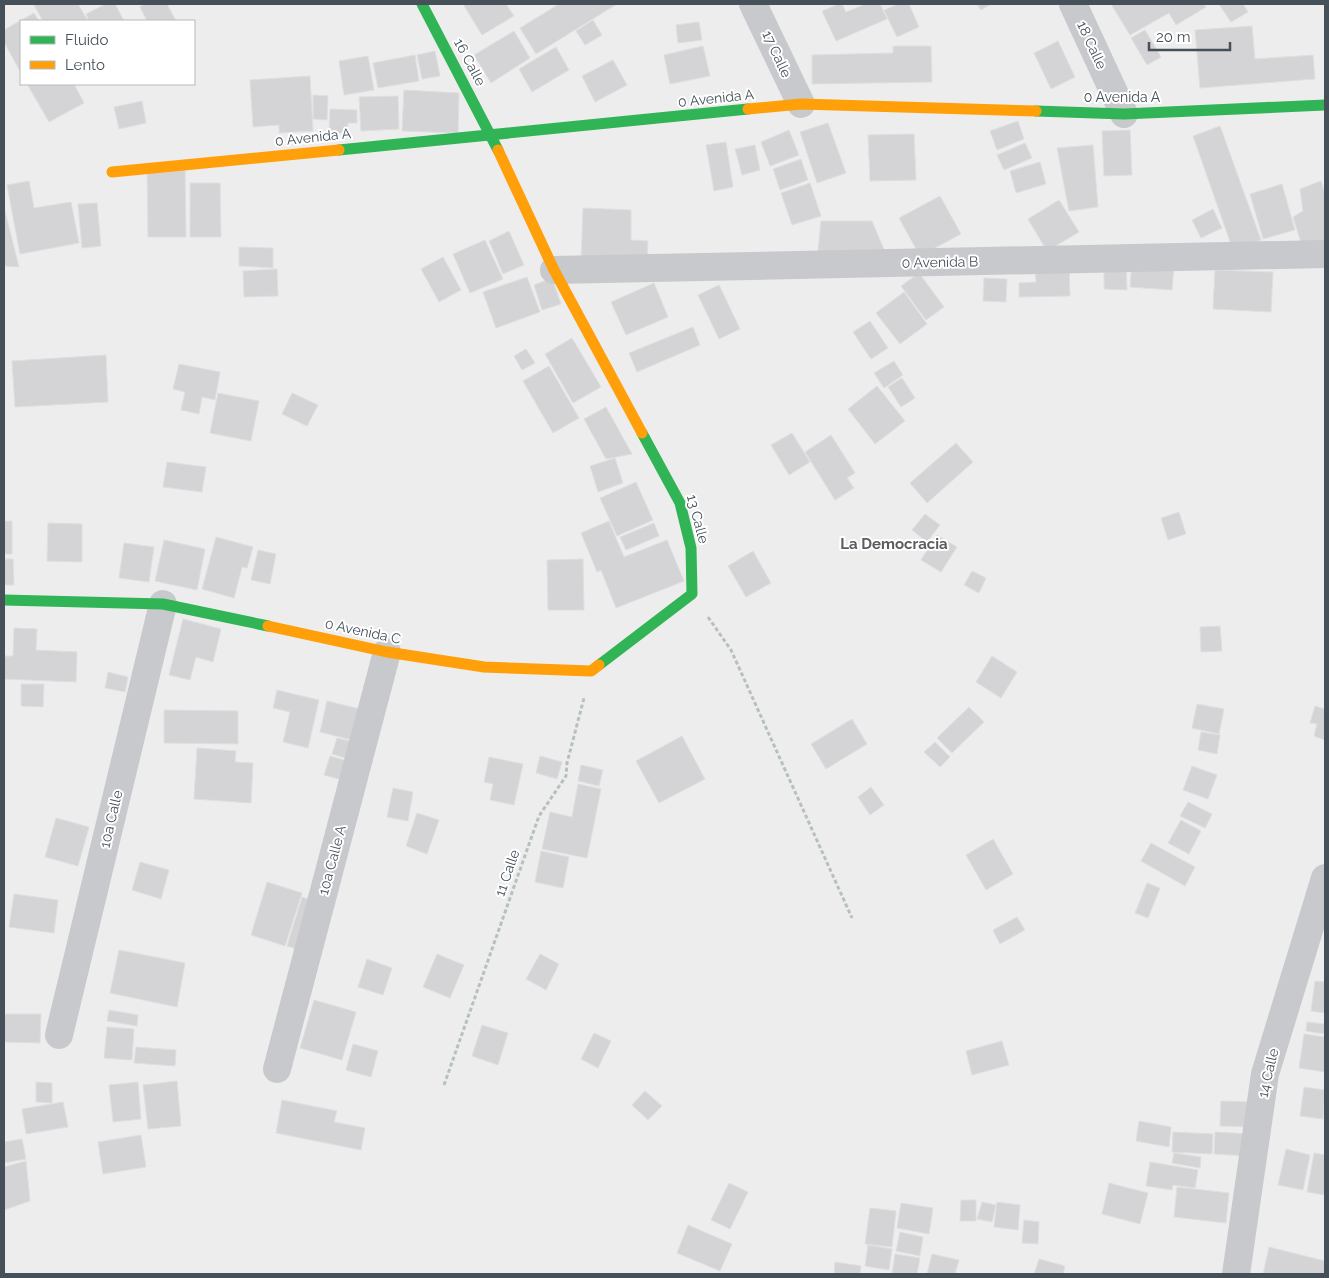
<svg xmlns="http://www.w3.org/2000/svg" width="1329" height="1278" viewBox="0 0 1329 1278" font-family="Raleway,sans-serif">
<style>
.building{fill:#d4d4d6;stroke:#dfdfe0}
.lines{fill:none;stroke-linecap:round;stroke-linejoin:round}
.path{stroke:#b6c1bd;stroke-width:3;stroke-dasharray:4 2.5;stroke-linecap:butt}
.street{stroke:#c7c9cc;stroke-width:28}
.fast{stroke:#30b455;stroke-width:11}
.slow{stroke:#ff9f0a;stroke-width:11}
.labels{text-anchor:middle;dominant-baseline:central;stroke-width:4;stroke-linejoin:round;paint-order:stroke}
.street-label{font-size:14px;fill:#455059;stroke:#fff}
.neighbourhood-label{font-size:15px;font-weight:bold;fill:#595d61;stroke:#fff}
</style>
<rect width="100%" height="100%" fill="#eeeded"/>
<path class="building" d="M36 4H78L88 21H43L34 5Z
M106 4H115L124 21H89L86 14Z
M145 4H167L176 21H147L140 7Z
M463 4H506L514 16 482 35Z
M559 4H617L536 54 520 28Z
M839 4H842L846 12 866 4H880L887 19 836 41 822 11Z
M899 4H909L919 27 897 37 884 10Z
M977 4H991L981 10Z
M1111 4H1204L1206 7 1176 25 1169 13 1130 35Z
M1219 4H1243L1248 12 1231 22Z
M34 13 39 21H21V73L4 42V30Z
M593 20 602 35 585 45 576 31Z
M699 22 702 40 678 43 676 25Z
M1252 26 1255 59 1313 55 1315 79 1200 88 1195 30Z
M1145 30 1161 57 1147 65 1131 38Z
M514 31 530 58 491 83 474 55Z
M1058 41 1075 77 1051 89 1034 53Z
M703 46 710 76 670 84 664 55Z
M893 46H931L932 82 812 84V55L893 53Z
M556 47 569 70 532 92 519 69Z
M435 51 440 76 422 79 417 55Z
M415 55 419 81 378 88 373 63Z
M368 56 374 90 344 95 339 61Z
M613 60 627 85 595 102 582 76Z
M310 76 313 131 279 133V125L253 127 250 80Z
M27 84H74L84 103 49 122Z
M404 90 459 93 458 133 402 131Z
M313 95 328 96 327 120 313 119Z
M398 96 399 129 361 131 359 97Z
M142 101 146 123 119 129 114 107Z
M330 109 357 110V123H348L347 133H329Z
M1018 121 1024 139 997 150 990 131Z
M828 123 846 173 817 183 800 132Z
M1220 126 1261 240 1233 250 1193 136Z
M789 130 799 155 770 166 761 142Z
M1130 130 1132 175 1104 176 1102 131Z
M914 134 916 180 870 181 868 135Z
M726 142 733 187 714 191 706 145Z
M1025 143 1032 158 1004 170 997 155Z
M755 145 760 170 742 175 735 149Z
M1093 145 1098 207 1069 211 1057 148Z
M801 159 808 180 780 190 773 169Z
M1040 162 1046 184 1016 193 1010 171Z
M185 167 186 237H148L147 168Z
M29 181 34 208 71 202 79 243 20 254 7 185Z
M1321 181 1325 194V247L1303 249 1293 217 1303 211 1300 189Z
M190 183H220L221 237H190Z
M810 183 821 216 792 225 781 193Z
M1282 184 1295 230 1263 239 1250 194Z
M940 196 961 234 920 256 899 218Z
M1059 200 1079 232 1047 251 1028 219Z
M97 203 101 246 82 248 78 204Z
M4 207 19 267 4 266Z
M583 208 631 210V240L648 241 647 262 581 260Z
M1213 209 1222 228 1201 238 1192 220Z
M821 221H872L888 259 817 260Z
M509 231 524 265 503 274 489 241Z
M485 240 503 279 470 293 453 254Z
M239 247 273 248V268L239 266Z
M443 257 461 290 439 302 421 269Z
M1132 261 1174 265 1172 290 1130 287Z
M1104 263 1126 264 1127 290 1104 289Z
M1035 264H1069L1070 296 1019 297V283L1036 282Z
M277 269 278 296 244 297 243 271Z
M1215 270 1273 272 1271 312 1213 309Z
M919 273 944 307 926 320 901 286Z
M527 277 540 312 496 328 483 292Z
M552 278 561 304 542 310 534 285Z
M984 278 1007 279 1006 302 983 301Z
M654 283 668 317 626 335 611 302Z
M719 285 740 329 719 339 698 295Z
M904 292 927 324 900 344 876 313Z
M870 321 888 348 871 359 853 332Z
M693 327 700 345 637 372 629 353Z
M572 338 601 387 573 403 545 354Z
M526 349 535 363 522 370 514 356Z
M106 355 108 402 15 407 12 361Z
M894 361 903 375 884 388 874 373Z
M179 364 220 372 215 400 202 397 199 414 181 410 185 392 173 389Z
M549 366 579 418 553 433 523 381Z
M902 378 915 398 901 407 888 387Z
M877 386 905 421 875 444 848 409Z
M218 393 259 401 251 441 210 433Z
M292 393 318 405 307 426 282 414Z
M606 407 632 454 606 459 584 419Z
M792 433 810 462 789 475 771 445Z
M831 435 855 473 847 478 854 488 835 500 805 452Z
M956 443 973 462 927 503 910 483Z
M615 458 623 483 598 492 590 466Z
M167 462 206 467 202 492 163 487Z
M636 482 653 520 617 536 600 498Z
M1179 512 1186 534 1168 540 1161 518Z
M925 514 940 525 927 542 912 530Z
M4 521H12V554H4Z
M609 521 624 557 667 540 684 581 616 608 601 570 597 572 581 533Z
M48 523 82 524V562L47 561Z
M654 523 659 536 626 550 620 537Z
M937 535 957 547 941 572 921 560Z
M216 537 253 547 247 568 242 567 234 598 202 589Z
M164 540 205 549 197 590 155 581Z
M124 543 154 547 149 582 119 578Z
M258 550 276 554 270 584 251 580Z
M753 551 771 583 746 597 728 566Z
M4 559H13L14 585H4Z
M583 559 584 610H548L547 560Z
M972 571 986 578 979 593 964 585Z
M183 619 221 629 213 662 196 657 190 680 169 675Z
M1220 626 1222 651 1201 652 1200 627Z
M14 628 37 629 36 650 77 652 76 682 4 679V656H13Z
M992 656 1017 672 1001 698 976 682Z
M108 672 128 677 125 692 105 688Z
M21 684H44L43 707 21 706Z
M277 690 319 700 308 748 283 742 290 712 273 708Z
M327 701 364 710 356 741 320 732Z
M1197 704 1224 709 1219 734 1192 728Z
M1315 706 1325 709V740L1314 736 1317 724 1310 723Z
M969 707 984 722 952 753 937 738Z
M164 710 238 711V744L164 743Z
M852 719 867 744 826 769 811 744Z
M1201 732 1220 735 1217 754 1198 750Z
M682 736 705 779 659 803 636 761Z
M337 738 354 742 349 759 332 754Z
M935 742 950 757 940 767 924 752Z
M197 748 236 751 235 762 253 763 251 803 194 799Z
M330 756 351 762 346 781 324 775Z
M540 756 562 762 557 779 536 773Z
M489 757 523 764 514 805 490 800 493 784 484 782Z
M581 765 603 770 599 786 578 781Z
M1192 766 1217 775 1208 799 1183 790Z
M578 784 601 789 587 858 542 849 550 812 572 817Z
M871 787 884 805 870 815 858 797Z
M393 788 413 792 408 821 387 817Z
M1188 802 1212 814 1205 828 1180 816Z
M417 813 439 820 427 854 406 846Z
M56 818 89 827 78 866 45 857Z
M1181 820 1201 831 1189 854 1168 843Z
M993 839 1013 874 986 890 966 855Z
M1151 843 1195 867 1185 886 1141 861Z
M541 851 569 857 563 888 535 882Z
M140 862 169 870 161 899 132 890Z
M267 882 302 893 285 946 251 935Z
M1147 883 1160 888 1148 918 1135 913Z
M14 894 58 900 54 933 9 927Z
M302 897 325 904 309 953 287 946Z
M1017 917 1025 930 1000 944 993 930Z
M119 950 185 963 177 1007 110 993Z
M437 954 464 965 450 998 423 987Z
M540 954 559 964 546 990 526 979Z
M367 959 392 968 383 995 358 987Z
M1315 981 1325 982V1013L1311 1011Z
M314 1000 356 1012 342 1060 300 1048Z
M109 1010 138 1015 137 1026 107 1021Z
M4 1014H41L40 1043 4 1042Z
M1307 1022 1325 1024V1034L1306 1031Z
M482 1025 508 1033 498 1065 472 1056Z
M107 1027 134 1029 132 1060 104 1058Z
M594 1033 611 1041 598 1068 581 1059Z
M1304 1034 1325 1037V1072L1299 1068Z
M1002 1041 1009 1065 972 1075 966 1051Z
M353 1044 378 1051 371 1077 346 1070Z
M136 1047 176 1050 175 1066 134 1063Z
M177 1081 181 1126 148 1129 143 1085Z
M36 1082 52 1083V1103L36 1102Z
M138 1082 141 1119 113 1122 109 1085Z
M1304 1087 1325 1090 1323 1119 1300 1116Z
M645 1091 662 1106 648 1120 632 1105Z
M282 1100 337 1111 334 1122 365 1128 361 1150 276 1133Z
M1221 1101 1251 1102V1127L1220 1126Z
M63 1102 68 1127 26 1134 22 1109Z
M1139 1121 1171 1127 1169 1147 1136 1141Z
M1173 1132 1213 1134 1212 1154 1172 1152Z
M1215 1132 1250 1134V1156L1214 1154Z
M141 1135 146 1167 103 1174 98 1142Z
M22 1139 26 1159 4 1163V1142Z
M1286 1149 1310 1155 1303 1190 1278 1185Z
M1174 1153 1201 1157 1200 1168 1172 1163Z
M1314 1153 1325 1155V1195L1307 1192Z
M26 1161 30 1201 4 1210V1167Z
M1150 1162 1198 1170 1195 1188 1173 1185 1172 1190 1146 1186Z
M729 1183 748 1192 730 1229 711 1220Z
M1109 1183 1148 1193 1140 1224 1102 1214Z
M1177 1187 1229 1193 1226 1223 1174 1217Z
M961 1200H976V1221H960Z
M982 1202 996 1205 992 1222 977 1219Z
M997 1202 1020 1205 1018 1230 994 1227Z
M901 1203 933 1208 929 1234 897 1228Z
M870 1208 896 1211 892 1247 865 1244Z
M1024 1220 1039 1222 1038 1244 1022 1243Z
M688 1225 732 1244 720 1271 677 1253Z
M900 1232 923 1237 920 1256 896 1251Z
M868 1245 892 1249 889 1270 865 1266Z
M1269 1247 1325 1261V1274H1263Z
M895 1254 920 1258 917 1274H892Z
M932 1254 959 1260 955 1274H927Z
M1039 1259 1065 1266 1063 1274H1034Z
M835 1262 861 1266 860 1274H834Z"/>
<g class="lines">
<path class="path" d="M708 617 731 650 852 918
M444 1085 539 816 566 776 567 763 584 698"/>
<path class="street" d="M753 4 801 104
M1073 4 1124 114
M554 270 1325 254
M59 1035 163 604
M277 1069 387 652
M1236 1274 1265 1074 1325 878"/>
<path class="fast" d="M422 4 498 150
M1036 111 1124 114 1325 105
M339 150 748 109
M4 600 163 604 268 626
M599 665 692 594 691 548 680 503 642 433"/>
<path class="slow" d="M748 109 801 104 1036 111
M498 150 554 270 642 433
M112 172 339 150
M268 626 387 652 484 667 591 671 599 665"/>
</g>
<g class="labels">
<g class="street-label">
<text transform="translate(1092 45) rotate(65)">18 Calle</text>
<text transform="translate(777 54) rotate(65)">17 Calle</text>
<text transform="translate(470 62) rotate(62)">16 Calle</text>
<text x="1122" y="97">0 Avenida A</text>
<text transform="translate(716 98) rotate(-6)">0 Avenida A</text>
<text transform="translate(313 137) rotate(-6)">0 Avenida A</text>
<text transform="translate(940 262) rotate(-1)">0 Avenida B</text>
<text transform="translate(698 519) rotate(75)">13 Calle</text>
<text transform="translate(363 631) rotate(12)">0 Avenida C</text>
<text transform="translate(111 819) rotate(-77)">10a Calle</text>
<text transform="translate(332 860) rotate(-75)">10a Calle A</text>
<text transform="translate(507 873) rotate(-71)">11 Calle</text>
<text transform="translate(1268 1073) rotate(-77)">14 Calle</text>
</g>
<g class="neighbourhood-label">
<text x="894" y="544">La Democracia</text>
</g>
</g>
<rect width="1329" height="1278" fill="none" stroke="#455059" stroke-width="10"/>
<rect x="20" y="20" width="175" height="65" fill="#ffffff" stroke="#b5b9bd"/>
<rect x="30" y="36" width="25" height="8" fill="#30b455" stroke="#b5b9bd"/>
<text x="65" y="45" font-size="15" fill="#455059">Fluido</text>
<rect x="30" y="61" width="25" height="8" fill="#ff9f0a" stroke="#b5b9bd"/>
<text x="65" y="70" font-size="15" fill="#455059">Lento</text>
<path d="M1149 42v8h81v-8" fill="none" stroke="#455059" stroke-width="2.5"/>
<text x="1156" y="42" font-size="15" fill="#455059" stroke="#ffffff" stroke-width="4" paint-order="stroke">20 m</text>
</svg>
